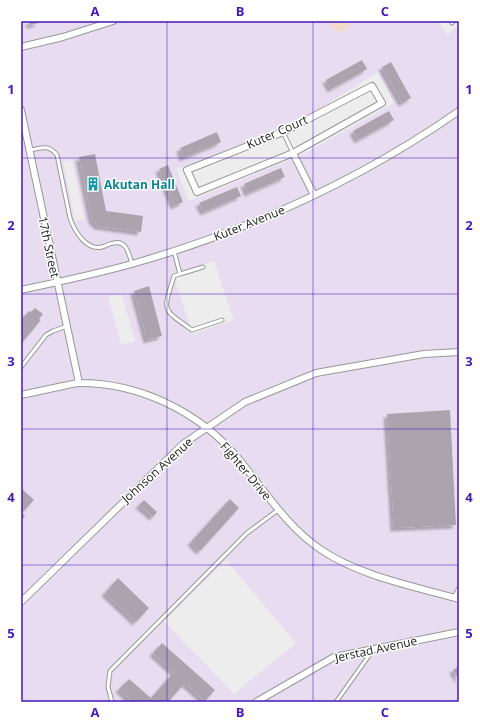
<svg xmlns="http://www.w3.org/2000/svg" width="480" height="723" viewBox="0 0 480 723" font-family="'Open Sans',sans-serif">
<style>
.military{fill:#e8ddf0}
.park{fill:#f4dacb}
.parking{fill:#ededed}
.building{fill:#aba4ae;filter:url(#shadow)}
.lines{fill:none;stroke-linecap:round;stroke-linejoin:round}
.lane-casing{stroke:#989898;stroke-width:5}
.street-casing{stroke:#989898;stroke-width:8}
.lane{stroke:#fff;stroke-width:3}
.street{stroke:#fff;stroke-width:6}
.grid{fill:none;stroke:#4517bb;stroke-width:1;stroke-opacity:0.55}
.labels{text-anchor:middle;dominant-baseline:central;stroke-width:3;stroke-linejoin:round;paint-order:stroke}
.street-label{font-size:12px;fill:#212121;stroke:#fff}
.culture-label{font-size:12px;font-weight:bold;fill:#0d838f;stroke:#fff;text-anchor:start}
.neatline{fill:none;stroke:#4517bb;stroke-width:1.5}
.grid-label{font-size:13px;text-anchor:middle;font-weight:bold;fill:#4517bb}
</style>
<defs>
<filter id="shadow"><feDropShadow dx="-3.5" dy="3.5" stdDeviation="1" flood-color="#0004"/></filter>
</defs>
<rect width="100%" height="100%" fill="#f0e8f0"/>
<path class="military" d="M21 21H459V702H21Z"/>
<path class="park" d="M330 21H350L349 25C347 31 342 32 336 31L330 24Z"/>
<path class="parking" d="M437 21H459V25L448 34Z
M378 72 394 103 303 154 189 201 176 169 283 132Z
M72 160 84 219 75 221 63 162Z
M214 261 234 320 193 334 173 274Z
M122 294 135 341 121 345 108 297Z
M226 560 296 643 234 694 164 621Z"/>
<path class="building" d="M29 21H38L39 23 30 25Z
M362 60 367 69 331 89 326 80Z
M391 62 411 98 402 103 382 67Z
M389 111 394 120 358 140 353 131Z
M217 132 221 142 183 158 180 148Z
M95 154 106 211 143 216 141 232 98 226 92 220 79 157Z
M168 165 183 202 174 206 159 169Z
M281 168 285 177 248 193 244 184Z
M237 187 241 196 204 212 199 203Z
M149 286 162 336 147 340 134 291Z
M35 308 43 314 39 319 41 320 21 344V320L29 311 31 312Z
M450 410 456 525 394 528 387 414Z
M21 488 34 500 22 513 25 516 21 521Z
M230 499 239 508 200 551 191 542Z
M144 500 157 512 153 517 139 505Z
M118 578 149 608 136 622 105 593Z
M162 643 215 690 205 701 185 683 168 702H133L119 689 129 679 151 698 174 672 153 653Z
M459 666V680L453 670Z"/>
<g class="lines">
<g class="lane-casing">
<path id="lane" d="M452 23 454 21
M283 132 293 153
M30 150C42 148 48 144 57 155L70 218C74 230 86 251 102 247 106 246 110 243 114 243 127 240 129 255 132 264
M174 251 180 274 203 267
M180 274 174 276C163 312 161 308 192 330L222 320
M21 367 46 335 53 331 67 326
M454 597 459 588
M112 702 108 687 110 671 247 533 278 510
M336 702 373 650"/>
</g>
<g class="street-casing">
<path id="street" d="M21 47 63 37 113 21
M372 86 382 103 293 153 197 192 187 170 283 132Z
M21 110 79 383
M293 153 314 195
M21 290C62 281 102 273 142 261 254 228 363 178 459 111
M21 395C35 392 49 389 63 386 68 385 75 383 80 383 140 383 199 412 237 457 264 489 285 525 320 549 359 576 413 586 459 599
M21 602 183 444 245 402 316 373 424 354 459 352
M256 702 334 657 459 632"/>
</g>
<use href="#lane" class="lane"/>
<use href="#street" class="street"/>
</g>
<path class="grid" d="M167 21V702M313 21V702M21 158H459M21 294H459M21 429H459M21 565H459"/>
<defs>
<g id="building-bare" transform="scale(1.08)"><path d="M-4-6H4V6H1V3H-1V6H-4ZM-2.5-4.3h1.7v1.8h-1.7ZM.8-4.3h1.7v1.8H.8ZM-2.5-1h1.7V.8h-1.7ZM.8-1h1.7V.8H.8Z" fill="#0f9aa8" stroke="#fff" stroke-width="2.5" paint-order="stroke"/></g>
</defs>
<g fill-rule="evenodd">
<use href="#building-bare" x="93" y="184"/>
</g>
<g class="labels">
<g class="street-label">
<text transform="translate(277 132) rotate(-24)">Kuter Court</text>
<text transform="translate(249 223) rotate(-22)">Kuter Avenue</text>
<text transform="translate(49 247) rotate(78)">17th Street</text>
<text transform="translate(157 470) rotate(-42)">Johnson Avenue</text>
<text transform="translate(246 471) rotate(50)">Fighter Drive</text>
<text transform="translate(376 649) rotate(-12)">Jerstad Avenue</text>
</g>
<g class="culture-label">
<text x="104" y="184">Akutan Hall</text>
</g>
</g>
<rect width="480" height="723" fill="none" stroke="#ffffff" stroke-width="44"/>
<rect x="22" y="22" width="436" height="679" class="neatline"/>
<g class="grid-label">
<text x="95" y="16">A</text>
<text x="240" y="16">B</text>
<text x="385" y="16">C</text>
<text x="11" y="94">1</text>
<text x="469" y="94">1</text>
<text x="11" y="230">2</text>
<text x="469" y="230">2</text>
<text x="11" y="366">3</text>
<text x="469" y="366">3</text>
<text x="11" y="502">4</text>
<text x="469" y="502">4</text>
<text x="11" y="638">5</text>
<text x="469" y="638">5</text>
<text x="95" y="717">A</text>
<text x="240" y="717">B</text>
<text x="385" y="717">C</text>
</g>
</svg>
